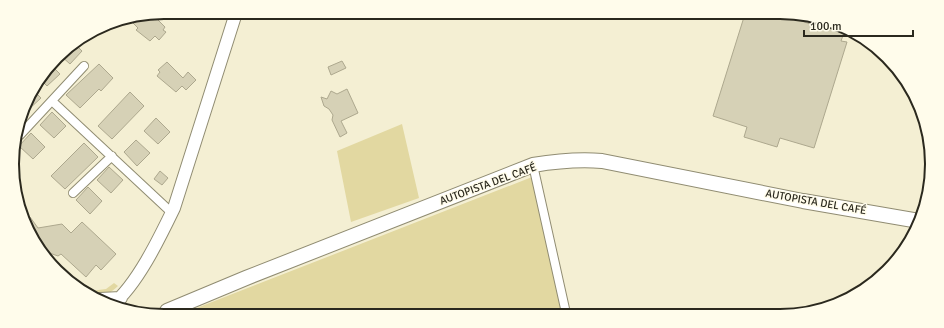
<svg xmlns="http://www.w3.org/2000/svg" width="944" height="328" viewBox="0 0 944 328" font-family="Signika,sans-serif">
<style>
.green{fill:#e2d8a1}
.building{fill:#d6d1b6;stroke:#ada88e}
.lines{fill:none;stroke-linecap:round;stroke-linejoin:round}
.street-casing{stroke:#908c72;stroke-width:10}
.primary-casing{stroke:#908c72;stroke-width:14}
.highway-casing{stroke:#908c72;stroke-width:16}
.street{stroke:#fff;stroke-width:8}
.primary{stroke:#fff;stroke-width:12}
.highway{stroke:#fff;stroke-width:14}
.labels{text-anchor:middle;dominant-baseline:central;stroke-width:3;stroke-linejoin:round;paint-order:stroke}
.street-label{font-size:11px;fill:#2b291e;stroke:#fffceb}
.rim{fill:none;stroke:#2b291e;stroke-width:2}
</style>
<rect width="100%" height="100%" fill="#f4efd3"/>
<path class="green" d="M402 124 419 198 351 222 337 151Z
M532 177 563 313 189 311Z
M114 283 118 286C107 297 97 298 83 292L106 289Z"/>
<path class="building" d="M152 14 165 27 163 30 166 32 159 40 155 36 150 41 136 30 138 28 129 19Z
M744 17H791L810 24 812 17H819L845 30 841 41 847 42 814 148 780 138 777 147 744 137 747 127 713 116Z
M74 43 82 51 70 64 60 55 64 50Z
M342 61 346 68 331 75 328 67Z
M167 62 183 78 188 72 196 80 186 90 182 86 176 92 157 76 160 72 158 70Z
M99 64 113 78 101 91 99 89 80 108 66 95Z
M52 66 60 74 47 86 41 80Z
M347 89 358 113 341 121 347 133 340 137 332 120 333 115 329 109 324 106 321 97 327 99 331 91 337 94Z
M33 90 41 98 28 110 25 107 28 97Z
M130 92 144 106 112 139 98 126Z
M52 112 66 126 54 138 40 125Z
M156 118 170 132 158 144 144 131Z
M31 133 45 147 33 159 19 146Z
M136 140 150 153 137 166 124 152Z
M84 143 98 157 65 189 51 176Z
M109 167 123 180 111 193 97 180Z
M160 171 168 178 162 185 154 179Z
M88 187 102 201 90 214 76 200Z
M30 217 38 228 62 224 71 233 82 222 116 254 101 270 96 265 86 277 61 254 58 256 38 249 25 221Z"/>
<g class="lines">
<g class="street-casing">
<path id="street" d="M52 101 172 213
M20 135 84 66
M533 165 566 313
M73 193 112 156"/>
</g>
<g class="primary-casing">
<path id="primary" d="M100 299 121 298
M112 305C137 285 160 237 174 208L236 13"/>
</g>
<g class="highway-casing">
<path id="highway" d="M167 311 246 278 533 165C557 161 578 159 602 161L803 201 919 221"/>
</g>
<use href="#street" class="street"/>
<use href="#primary" class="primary"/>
<use href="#highway" class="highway"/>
</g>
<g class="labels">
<g class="street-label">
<text transform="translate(488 184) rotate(-20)">AUTOPISTA DEL CAFÉ</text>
<text transform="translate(816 202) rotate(10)">AUTOPISTA DEL CAFÉ</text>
</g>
</g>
<path d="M0 0H944V328H0ZM164 19H780A145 145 0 0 1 925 164V164A145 145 0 0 1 780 309H164A145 145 0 0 1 19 164V164A145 145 0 0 1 164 19Z" fill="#fffceb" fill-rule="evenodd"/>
<path class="rim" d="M164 19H780A145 145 0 0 1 925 164V164A145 145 0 0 1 780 309H164A145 145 0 0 1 19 164V164A145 145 0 0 1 164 19Z"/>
<path d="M804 30v6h109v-6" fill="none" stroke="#2b291e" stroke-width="2"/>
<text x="810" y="30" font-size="12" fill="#2b291e" stroke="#fffceb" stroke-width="3" paint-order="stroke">100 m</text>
</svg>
